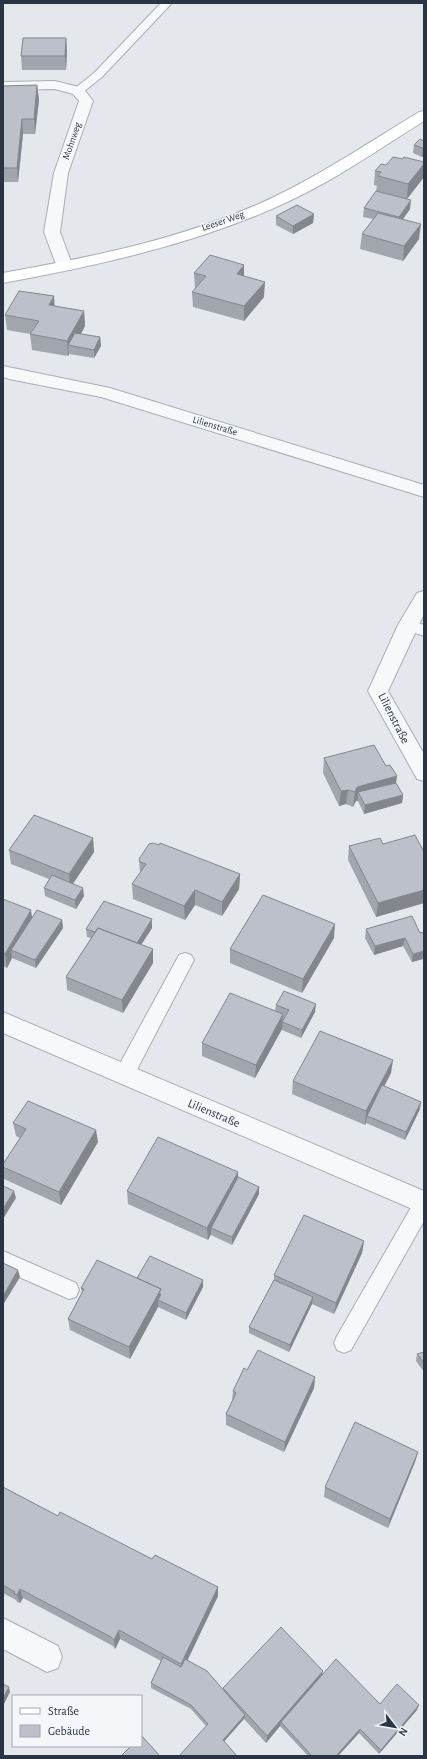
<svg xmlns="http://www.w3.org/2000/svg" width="427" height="1759" viewBox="0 0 427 1759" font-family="'Alegreya Sans',sans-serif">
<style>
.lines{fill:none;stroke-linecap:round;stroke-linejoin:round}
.lane-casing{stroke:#a9aeb7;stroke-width:2}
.street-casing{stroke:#a9aeb7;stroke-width:2}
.secondary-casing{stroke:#a9aeb7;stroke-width:2}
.lane{fill:#f7f8fa;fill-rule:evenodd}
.street{fill:#f7f8fa;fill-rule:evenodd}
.secondary{fill:#fff;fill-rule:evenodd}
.wall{fill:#a1a5ae}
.shaded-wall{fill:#83868d}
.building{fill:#bbc0ca;stroke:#83868d}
.labels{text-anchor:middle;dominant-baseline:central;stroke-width:3;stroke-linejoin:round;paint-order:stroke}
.far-street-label{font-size:10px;fill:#2b3445;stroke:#f4f6f9}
.street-label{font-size:12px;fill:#2b3445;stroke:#f4f6f9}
</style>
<rect width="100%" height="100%" fill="#e4e7ec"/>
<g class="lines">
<g class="lane-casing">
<path id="lane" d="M161 3H172L102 77 82 93H74L73 91 74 89 94 73Z
M408 620 424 625V636L403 629 400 625 403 621Z
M185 953 191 955 194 960 131 1081 124 1083 117 1081 115 1075 117 1069 179 955Z
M424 1194V1221L351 1350 344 1353 337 1350 334 1343 337 1336 417 1197Z
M3 1251 76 1283 79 1290 76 1297 69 1299 3 1270Z"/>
</g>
<g class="street-casing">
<path id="street" d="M55 81 83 88 93 101 68 173 60 232 73 267 71 270H59L57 267 44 232 54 173 79 101 73 94 55 89 3 90V82Z
M3 366 110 388 424 485V497L101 397 9 379 3 377Z
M424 591V614L388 691 424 754V781L417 779 368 691 398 625 417 593Z
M3 1012 424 1191V1214L3 1033Z
M3 1618 58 1646 62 1657 58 1668 47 1672 3 1649Z"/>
</g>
<g class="secondary-casing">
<path id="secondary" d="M424 111V121C379 149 334 181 285 203 196 244 100 265 3 283V273C97 256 192 237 278 195 327 171 373 140 419 112Z"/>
</g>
<use href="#lane" class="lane"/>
<use href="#street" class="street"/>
<use href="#secondary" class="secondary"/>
</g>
<path class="wall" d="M66 38 67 52 66 70H22L21 56Z
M37 85 39 100 35 134H23L18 182H3V86Z
M424 141V156L422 157 413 153 414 145Z
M403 159 424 162V177L407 199 376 191 377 186 374 185 375 171 386 165Z
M364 208 410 209 403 219 419 239 403 261 360 249 362 234 373 219 363 217Z
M314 214 313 223 293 234 276 225V216Z
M244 265V276L264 297 244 321 193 307 192 292 196 288H195L194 273Z
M55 306 84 311 85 326 81 334 100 337 101 346 94 358 69 354 68 356 32 350 30 334 7 330 5 315Z
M324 758 386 766 396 783 403 795 402 803 364 814 358 801H356L353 807 346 804 339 806 323 773Z
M93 838 94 852 73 884 84 896 76 909 45 896 44 888 49 879 11 864 9 850Z
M383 844 424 852V903L376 917 348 860 349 846Z
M139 859 240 874 239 889 222 916 195 905 185 920 133 899 132 884 140 873Z
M3 899 32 917 62 920 63 928 36 968 12 958 7 968 3 966Z
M152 928 141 945 153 949V963L123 1013 67 990 66 977 91 938 87 937 86 929Z
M366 929 420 933 424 932V961L423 959 412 962 403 946 374 955 365 938Z
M334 938 302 993 230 963V949Z
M276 1005 315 1012 301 1038 282 1030V1029L255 1078 202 1056V1043L275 1011Z
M391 1073 384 1086 420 1109 405 1140 366 1123 365 1125 292 1094 293 1081Z
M13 1123 98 1142 61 1205 4 1179 3 1174V1167L20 1138 16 1136Z
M238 1172V1177L259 1194 232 1245 211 1235V1234L208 1240 128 1204 127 1191Z
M364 1241 362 1253 334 1314 312 1304 289 1352 249 1333V1327L274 1280V1275Z
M137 1278 203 1287 186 1320 158 1307 130 1359 70 1330 68 1319 82 1293 81 1288Z
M424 1352V1372L416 1361 417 1354Z
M247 1370 315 1377 314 1388 284 1452 226 1425V1414L232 1401 233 1391Z
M418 1452 415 1462 388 1528 324 1497 325 1487Z
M3 1487 58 1516 152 1559 218 1587V1596L187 1660 223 1690V1688L322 1675 380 1704 417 1710 379 1754 359 1733 338 1756H308L280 1726 266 1743 244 1719 206 1726 191 1709 151 1688V1683L161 1661 120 1639 115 1649 113 1646 23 1598 20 1603 17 1602 16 1600 3 1593Z"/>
<path class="shaded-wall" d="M66 38 67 52 66 70 65 56Z
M37 85 39 100 35 134 34 119Z
M22 119 23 134 18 182 17 168Z
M423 148H424V156L422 157Z
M424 164V177L407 199 408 184Z
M411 200 410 209 398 226 399 217Z
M314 214 313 223 293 234V226Z
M421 224 419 239 403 261 404 246Z
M244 265V280L237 274Z
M265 282 264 297 244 321V306Z
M54 296 55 311 49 305Z
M84 311 85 326 74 346 68 345 69 354 68 356 67 341Z
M100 337 101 346 94 358V350Z
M397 776 395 791 358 792V801H356L353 807 355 792 357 787Z
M348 790 346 804 339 806 341 791Z
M403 795 402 803 364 814 365 805Z
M93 838 94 852 70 888 69 874Z
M240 874 239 889 222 916V902Z
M83 888 84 896 76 909 75 900Z
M195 890V905L185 920 184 906Z
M424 890V903L376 917 378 903Z
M31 910 33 924 11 950 12 958 7 968 5 954Z
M152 919V928L134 956V948Z
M62 920 63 928 36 968 35 960Z
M335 924 334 938 302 993 303 979Z
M405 938 403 946 374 955 375 946Z
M153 949V963L123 1013 122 1000Z
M424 951 422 958 423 959 412 962 413 954Z
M316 1004 315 1012 301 1038 302 1030Z
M283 1014 282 1029 255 1078 256 1065Z
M393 1060 391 1073 369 1116H367L366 1123 365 1125 366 1111Z
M421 1102 420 1109 405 1140 406 1132Z
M96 1130 98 1142 61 1205 59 1192Z
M238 1172V1185L211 1228V1234L208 1240 207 1228Z
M259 1187V1194L232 1245V1237Z
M14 1191 16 1198 3 1219V1209Z
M364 1241 362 1253 334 1314 336 1303Z
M18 1270 20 1277 3 1305V1296Z
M203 1280V1287L186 1320V1313Z
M161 1289V1301L158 1300V1307L130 1359 129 1347Z
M313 1297 312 1304 289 1352 290 1345Z
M315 1377 314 1388 284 1452 285 1442Z
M418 1452 415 1462 388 1528 390 1519Z
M218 1587V1596L182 1672 181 1664Z
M20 1589 23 1598 20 1603 17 1595Z
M119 1630 120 1639 115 1649 114 1640Z
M323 1671 321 1678 281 1722 280 1726 266 1743 267 1736Z
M9 1687 10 1692 3 1706V1698Z
M419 1705 417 1710 379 1754 381 1750Z
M245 1715 244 1719 222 1744 223 1740Z
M360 1729 359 1733 338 1756H336Z"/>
<path class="building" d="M23 38H66L65 56H21Z
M37 85 34 119H22L17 168H3V86Z
M420 139 424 141V148H423L414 145Z
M393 157 403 159 404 157 424 162V164L408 184 378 176 381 172 375 171 381 164 386 165Z
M376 191 411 200 399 217 364 208Z
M297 205 314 214 293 226 276 216Z
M378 213 421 224 404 246 362 234Z
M210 255 244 265 237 274 265 282 244 306 192 292 206 276 194 273Z
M19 291 54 296 49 305 84 311 67 341 30 334 39 321 5 315Z
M75 333 100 337 94 350 68 345Z
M374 745 386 766 390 765 397 776 357 787 355 792 348 790 341 791 324 758Z
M396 783 403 795 365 805 358 792Z
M34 815 93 838 69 874 9 850Z
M415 835 424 852V890L378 903 349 846 380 838 383 844Z
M153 843 159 845 160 843 240 874 222 902 195 890 184 906 132 884 146 864 140 862 139 859 149 844Z
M52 875 83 888 75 900 44 888Z
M263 895 335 924 303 979 230 949Z
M3 899 31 910 5 954 3 953Z
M104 901 152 919 137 943 98 928 95 932 86 929Z
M37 910 62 920 35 960 11 950Z
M412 916 420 933 424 932V951L413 954 405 938 375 946 366 929Z
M98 928 153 949 122 1000 66 977Z
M284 991 316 1004 302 1030 282 1022 289 1010 276 1005Z
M230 993 283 1014 256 1065 202 1043Z
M320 1031 393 1060 366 1111 293 1081Z
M382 1085 421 1102 406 1132 367 1116Z
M28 1101 96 1130 59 1192 3 1167V1164L26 1129 13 1123Z
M158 1137 238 1172 207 1228 127 1191Z
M238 1177 259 1187 232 1237 211 1228Z
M3 1186 14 1191 3 1209Z
M304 1215 364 1241 336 1303 274 1275Z
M150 1256 203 1280 186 1313 158 1300 161 1294 159 1293 161 1289 137 1278Z
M97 1260 161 1289 129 1347 68 1319 84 1289 81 1288Z
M3 1263 18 1270 3 1296Z
M274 1280 313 1297 290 1345 249 1327Z
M258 1350 315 1377 285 1442 226 1414 236 1393 233 1391 244 1368 247 1370Z
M424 1352V1363L417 1354Z
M355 1422 418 1452 390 1519 325 1487Z
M3 1487 58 1516 60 1512 152 1559 155 1555 218 1587 181 1664 119 1630 114 1640 111 1637 20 1589 17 1595 14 1594 15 1592 3 1585Z
M281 1627 323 1671 267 1736 223 1688Z
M163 1657 181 1667 185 1659 207 1671 245 1715 223 1740 237 1756H179L208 1724 191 1705 151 1683Z
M336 1659 380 1704 397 1684 419 1705 381 1750 360 1729 336 1756H312L281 1722Z
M3 1684 9 1687 3 1698Z
M141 1735 160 1756H121L131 1746H141Z"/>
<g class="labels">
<g class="far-street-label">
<text transform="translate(72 141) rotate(-71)">Mohnweg</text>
<text transform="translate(223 221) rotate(-19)">Leeser Weg</text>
<text transform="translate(215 426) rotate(17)">Lilienstraße</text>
</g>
<g class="street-label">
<text transform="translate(394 718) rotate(63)">Lilienstraße</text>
<text transform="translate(214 1113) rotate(23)">Lilienstraße</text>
</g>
</g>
<rect width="427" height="1759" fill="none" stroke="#2b3445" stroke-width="8"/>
<rect x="12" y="1695" width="130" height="52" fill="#f4f6f9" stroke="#a4a8b1"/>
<rect x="20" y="1708" width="20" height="6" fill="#ffffff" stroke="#a4a8b1"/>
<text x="48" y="1715" font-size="12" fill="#2b3445">Straße</text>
<rect x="20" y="1725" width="20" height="12" fill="#bbc0ca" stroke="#a4a8b1"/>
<text x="48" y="1735" font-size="12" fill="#2b3445">Gebäude</text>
<g transform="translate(395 1727) rotate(121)" stroke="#f4f6f9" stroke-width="3" paint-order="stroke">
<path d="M0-3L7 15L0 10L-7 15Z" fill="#2b3445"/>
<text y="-6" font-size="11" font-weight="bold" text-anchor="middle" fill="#2b3445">N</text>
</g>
</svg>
